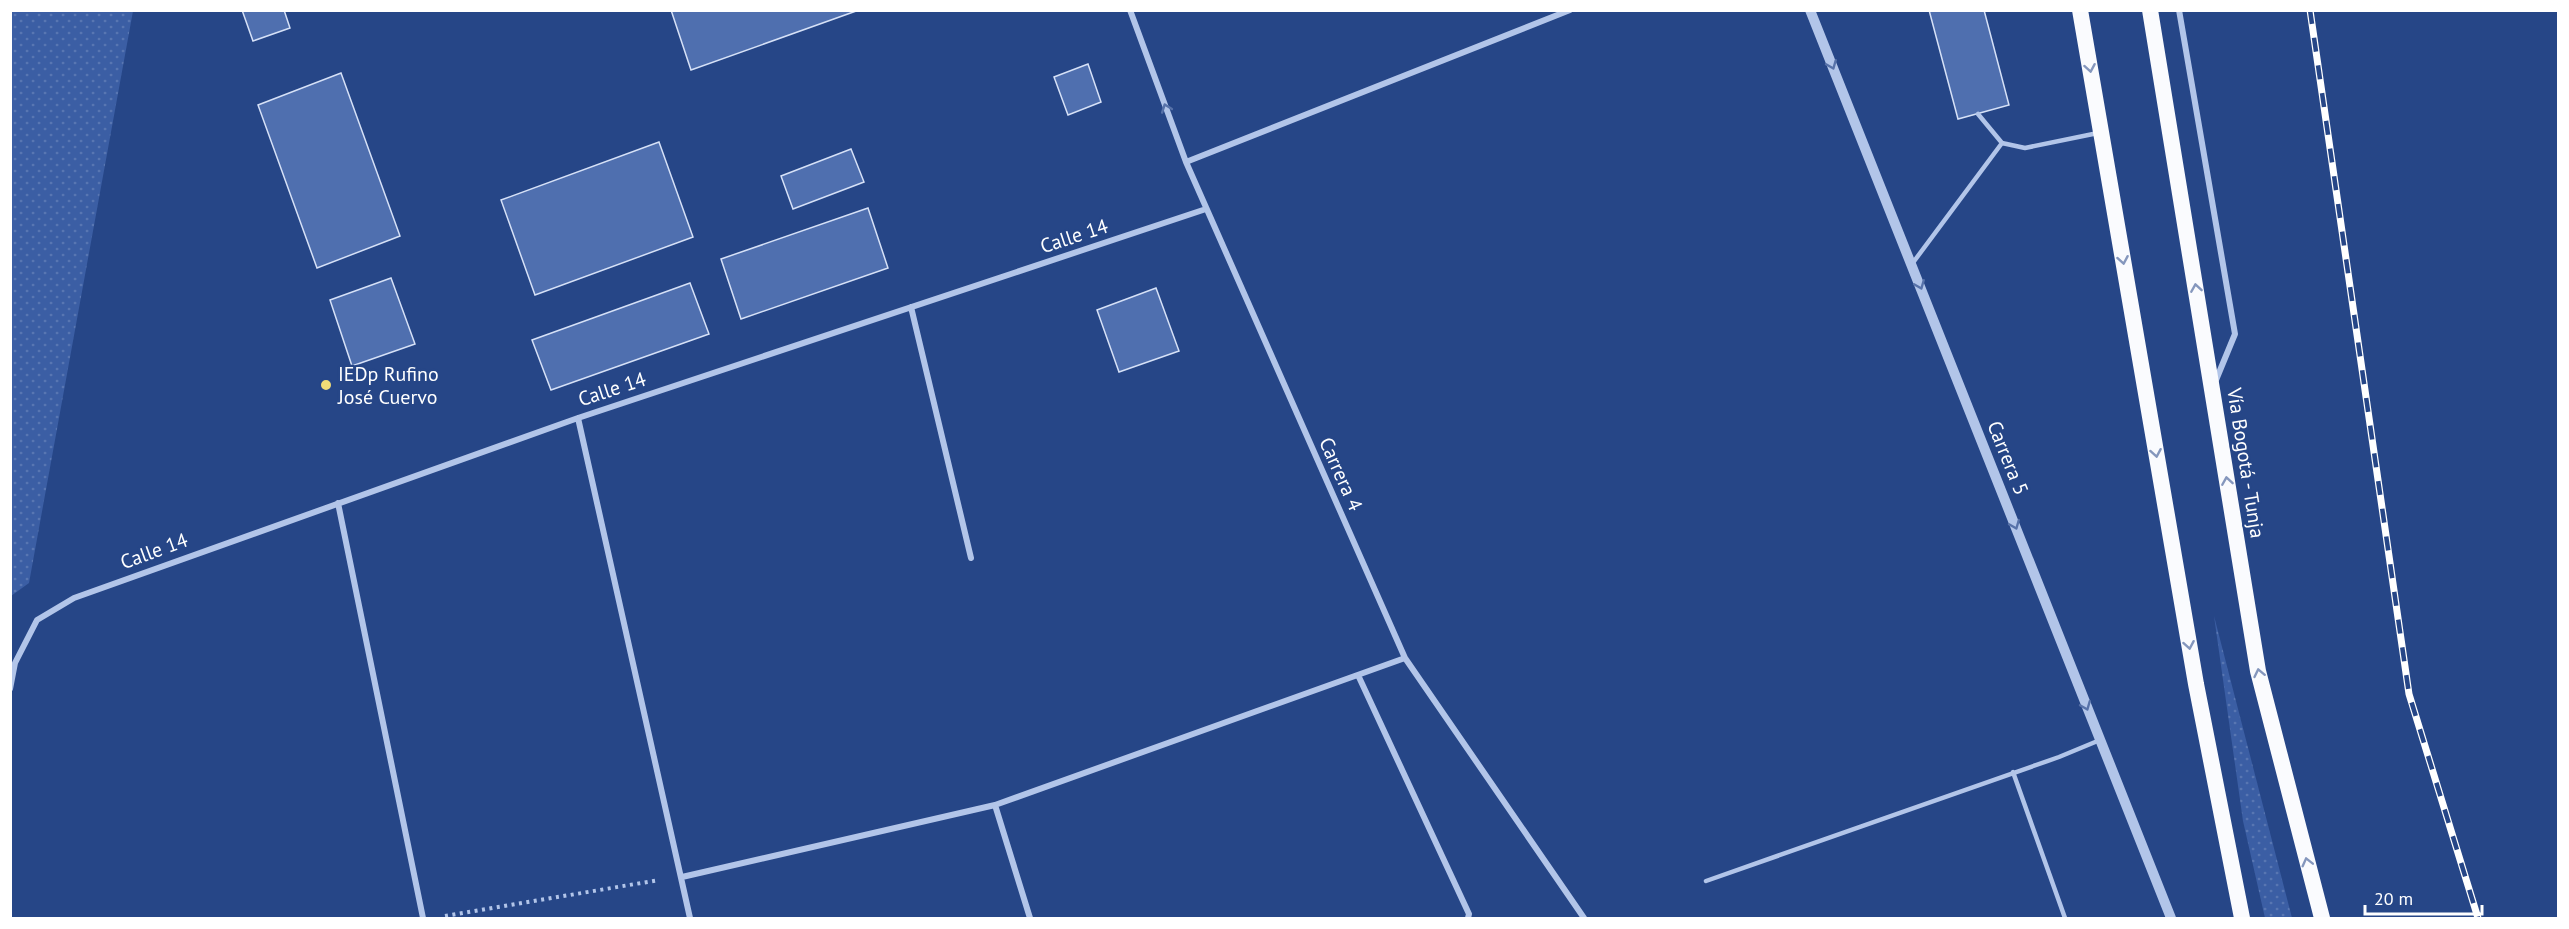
<svg xmlns="http://www.w3.org/2000/svg" width="2569" height="929" viewBox="0 0 2569 929" font-family="'PT Sans',sans-serif">
<style>
.grass{fill:url(#grass-dots)}
.building{fill:#4f6faf;stroke:#d6e1f7;stroke-width:1.5}
.lines{fill:none;stroke-linecap:round;stroke-linejoin:round}
.path{stroke:#b2c5e9;stroke-width:4;stroke-dasharray:3 4.5;stroke-linecap:butt}
.service{stroke:#b2c5e9;stroke-width:4.5}
.minor{stroke:#b2c5e9;stroke-width:6}
.tertiary{stroke:#b2c5e9;stroke-width:10}
.trunk{stroke:#fafbfe;stroke-width:16}
.rail-casing{stroke:#fff;stroke-width:7}
.rail{stroke:#264687;stroke-width:4.5;stroke-dasharray:14;stroke-linecap:butt}
.oneway{stroke:#5772a9}
.oneway2{stroke:#8597bd}
.poi-dot{fill:#f1dc77;stroke:#264687;stroke-width:2}
.labels{text-anchor:middle;dominant-baseline:central;stroke-width:4.5;stroke-linejoin:round;paint-order:stroke}
.street-label{font-size:20px;fill:#fff;stroke:#264687}
.poi-label{font-size:20px;fill:#fff;stroke:#264687;text-anchor:start}
</style>
<defs>
<pattern id="grass-dots" width="8" height="8" patternUnits="userSpaceOnUse" patternTransform="scale(1.5)"><rect width="8" height="8" fill="#3b5ea4"/><path d="M2 2h.1M6 6h.1" fill="none" stroke="#5876b2" stroke-width="1.8" stroke-linecap="round"/></pattern>
</defs>
<rect width="100%" height="100%" fill="#264687"/>
<path class="grass" d="M11 10 133 11 29 583 11 596Z
M2214 616 2292 918H2265L2243 821Z"/>
<path class="building" d="M242 10H284L290 28 253 41Z
M671 10H859L691 70Z
M1929 10H1984L2009 105 1958 119Z
M1088 64 1101 102 1068 115 1054 77Z
M341 73 400 236 317 268 258 105Z
M659 142 693 237 535 295 501 200Z
M851 149 864 182 793 209 781 176Z
M868 208 888 268 741 319 721 259Z
M391 278 415 344 352 366 330 300Z
M690 283 709 334 551 390 532 340Z
M1156 288 1179 351 1119 372 1097 310Z"/>
<g class="lines">
<path class="path" d="M445 916 659 880"/>
<path class="service" d="M1978 114 2002 143 2025 148 2098 133
M1912 264 2002 143
M2013 772 2065 918
M1706 881 2059 757 2100 740"/>
<path class="minor" d="M1130 10 1186 162 1405 658 1584 918
M2179 10 2235 334 2216 380
M1186 162 1570 10
M911 307 971 558
M578 418 690 918
M338 503 423 918
M1358 675 1469 914 1468 918
M10 689 15 663 37 620 74 598 578 418 1206 209
M995 805 1030 918
M682 877 995 805 1405 658"/>
<path class="tertiary" d="M1810 10 2171 918"/>
<path class="trunk" d="M2080 10 2196 684 2242 918
M2150 10 2258 671 2322 918"/>
<g class="rail-casing">
<path id="rail" d="M2310 10 2409 694 2478 918"/>
</g>
<use href="#rail" class="rail"/>
</g>
<defs><path id="oneway-chevron" d="M-2-3.5L2.5 0L-2 3.5" fill="none" stroke-width="1.6" stroke-linecap="round" stroke-linejoin="round" transform="scale(1.5)"/></defs>
<g class="oneway">
<use href="#oneway-chevron" transform="translate(1832 65) rotate(68)"/>
<use href="#oneway-chevron" transform="translate(1166 108) rotate(-110)"/>
<use href="#oneway-chevron" transform="translate(1920 285) rotate(68)"/>
<use href="#oneway-chevron" transform="translate(2015 525) rotate(68)"/>
<use href="#oneway-chevron" transform="translate(2086 706) rotate(68)"/>
</g>
<g class="oneway2">
<use href="#oneway-chevron" transform="translate(2090 68) rotate(80)"/>
<use href="#oneway-chevron" transform="translate(2123 260) rotate(80)"/>
<use href="#oneway-chevron" transform="translate(2196 288) rotate(-99)"/>
<use href="#oneway-chevron" transform="translate(2156 453) rotate(80)"/>
<use href="#oneway-chevron" transform="translate(2227 481) rotate(-99)"/>
<use href="#oneway-chevron" transform="translate(2189 645) rotate(80)"/>
<use href="#oneway-chevron" transform="translate(2259 673) rotate(-102)"/>
<use href="#oneway-chevron" transform="translate(2307 862) rotate(-104)"/>
</g>
<circle class="poi-dot" cx="326" cy="385" r="6"/>
<g class="labels">
<g class="street-label">
<text transform="translate(1074 236) rotate(-18)">Calle 14</text>
<text transform="translate(612 389) rotate(-18)">Calle 14</text>
<text transform="translate(2008 458) rotate(68)">Carrera 5</text>
<text transform="translate(2246 463) rotate(81)">Vía Bogotá - Tunja</text>
<text transform="translate(1341 474) rotate(66)">Carrera 4</text>
<text transform="translate(154 551) rotate(-20)">Calle 14</text>
</g>
<g class="poi-label">
<text x="338" y="374">IEDp Rufino<tspan x="338" dy="23">José Cuervo</tspan></text>
</g>
</g>
<rect width="2569" height="929" fill="none" stroke="#ffffff" stroke-width="24"/>
<path d="M2365 905v9h117v-9" fill="none" stroke="#ffffff" stroke-width="3"/>
<text x="2374" y="905" font-size="18" fill="#ffffff" stroke="#264687" stroke-width="4.5" paint-order="stroke">20 m</text>
</svg>
